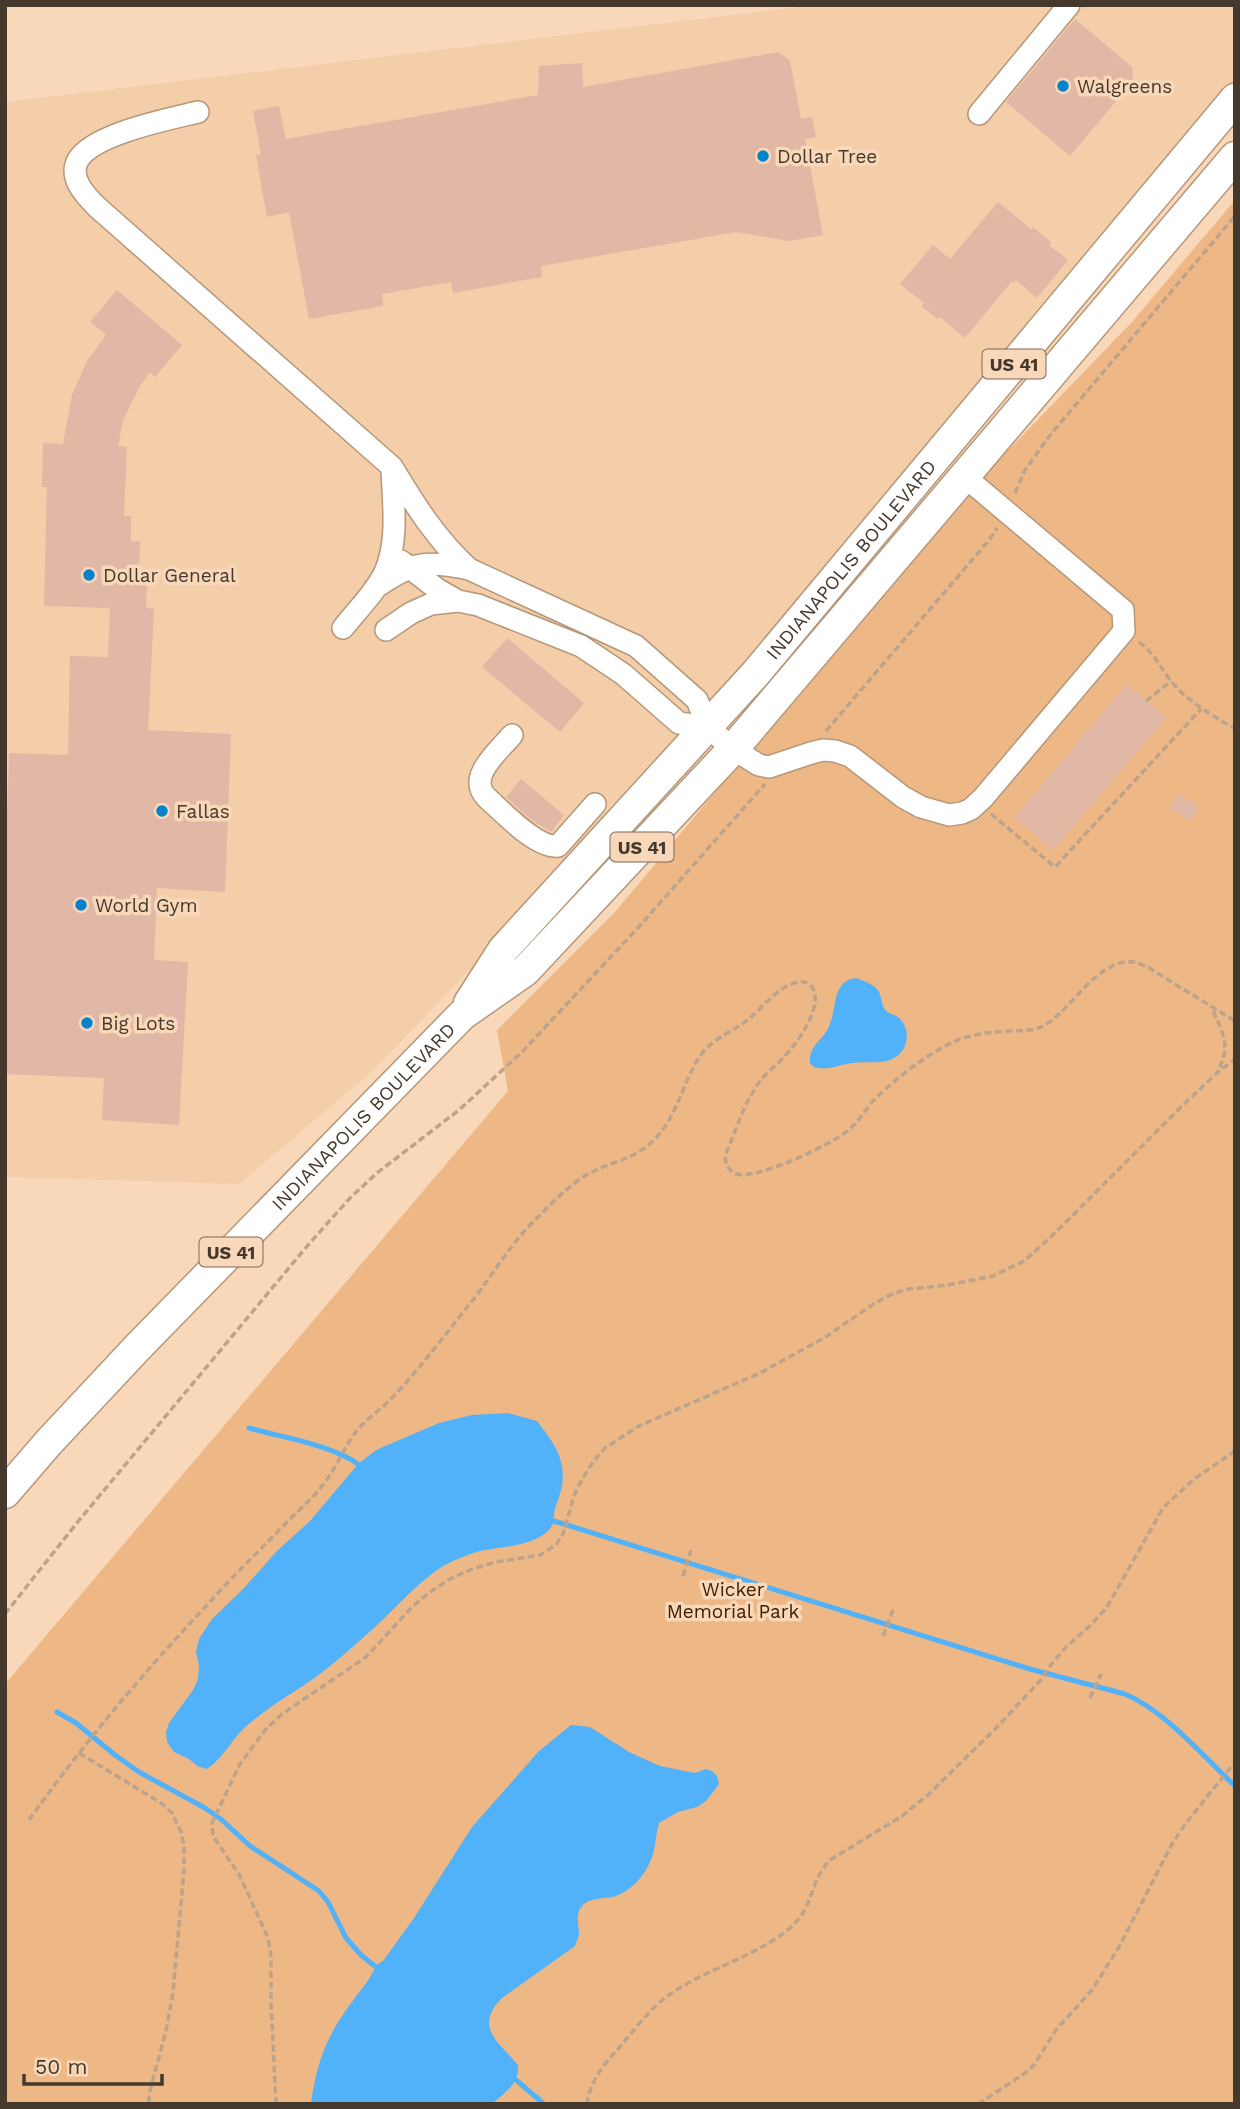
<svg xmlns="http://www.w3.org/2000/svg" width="1240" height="2109" viewBox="0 0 1240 2109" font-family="'Work Sans',sans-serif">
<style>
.built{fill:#f4cda9}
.green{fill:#edb886}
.water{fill:#51b1f9}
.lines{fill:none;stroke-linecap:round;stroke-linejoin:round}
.stream{stroke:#51b1f9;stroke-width:5}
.building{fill:#e1b7a5}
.minor-casing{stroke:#b6977a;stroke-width:24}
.highway-casing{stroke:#b6977a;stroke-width:33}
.path{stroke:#bea38b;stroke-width:3.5;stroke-dasharray:7 3.5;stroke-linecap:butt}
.minor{stroke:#fff;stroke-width:21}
.highway{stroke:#fff;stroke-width:30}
.poi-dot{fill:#0482ca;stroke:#f9d8ba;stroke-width:2.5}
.labels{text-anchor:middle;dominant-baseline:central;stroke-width:7;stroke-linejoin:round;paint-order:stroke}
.shield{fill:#f9d8ba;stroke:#7b6857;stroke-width:2}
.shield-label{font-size:18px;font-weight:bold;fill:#45382c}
.poi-label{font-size:19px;fill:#45382c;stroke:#f9d8ba;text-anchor:start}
.street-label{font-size:19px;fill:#45382c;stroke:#f9d8ba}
.park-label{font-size:19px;fill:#402000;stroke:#f9d8ba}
</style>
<rect width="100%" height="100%" fill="#f9d8ba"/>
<path class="built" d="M816 5H1235V84L893 498 508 931 369 1074 239 1184 5 1177V102Z"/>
<path class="green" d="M1235 200V2104H5V1684L508 1091 497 1030 616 911 909 559 999 460 1132 322Z"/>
<path class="water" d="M856 978C863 981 871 983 876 988 883 994 880 1006 887 1012 892 1015 897 1015 901 1020 912 1033 907 1054 890 1060 878 1064 864 1061 852 1063 842 1064 829 1070 819 1068 814 1068 814 1067 810 1063 809 1043 824 1041 830 1024 837 1007 832 981 856 978Z
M508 1413 537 1421C555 1444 569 1463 560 1494 559 1499 556 1503 555 1509 553 1516 555 1523 550 1529 533 1547 502 1546 480 1551 467 1555 451 1561 440 1568 412 1587 391 1614 365 1636 350 1649 336 1662 320 1674 297 1691 272 1704 250 1723 233 1736 225 1757 207 1769L197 1766 189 1759 174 1752 167 1742 166 1732 169 1723 193 1690 198 1679 199 1666 196 1652 199 1639 212 1619 244 1588 277 1551 310 1521 358 1464 376 1450 439 1423 472 1415Z
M571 1725 590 1727 629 1752 660 1766 695 1773 706 1769 712 1771 717 1776 719 1784 706 1801 697 1807 678 1812 659 1823C656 1833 656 1841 654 1850 650 1869 635 1889 616 1896 607 1899 592 1897 584 1904 574 1913 579 1924 579 1935 578 1939 576 1942 575 1946L502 1998C473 2027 499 2042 518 2065 519 2085 505 2092 492 2104H311C319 2047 333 2026 367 1982 373 1974 374 1965 383 1961L414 1918 472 1827 539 1751Z"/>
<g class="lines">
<path class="stream" d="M249 1428C281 1437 332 1445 358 1464
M554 1521 1030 1669 1125 1694C1165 1711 1202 1755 1235 1786
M57 1712 76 1723 115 1755 139 1772 205 1808 222 1820 250 1846 319 1891 328 1902 346 1938 361 1955 376 1967
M516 2080 544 2104"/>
</g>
<path class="building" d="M1075 19 1132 67 1133 81 1070 156 1006 102Z
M778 52 790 61 801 119 812 117 816 137 805 139 823 235 789 241 736 232 541 266 542 277 453 293 451 282 382 294 383 306 309 319 289 212 267 217 256 155H261L253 111 279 106 286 139 538 95 539 66 582 63 583 87Z
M998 202 1032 230 1033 227 1051 242 1049 245 1068 260 1037 298 1016 280 1013 283 1012 281 965 338 940 317 938 319 921 306 924 303 900 284 933 245 950 259Z
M117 290 182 345 155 377 150 372 140 386 123 420 118 446 127 447 124 516H131V541H140L139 575H147L146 608 154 609 148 730 231 734 225 892 157 888 154 960 188 962 179 1125 102 1120 104 1078 5 1074V869L9 753 68 755 70 656 108 657 110 608 44 606 47 487H42L43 443 63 444 72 395 87 361 106 335 90 322Z
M507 638 584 703 560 732 482 667Z
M1127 684 1166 718 1053 850 1014 817Z
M521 779 564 815 551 832 529 818 506 797Z
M1179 794 1199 807 1190 821 1170 807Z"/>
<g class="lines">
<g class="minor-casing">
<path id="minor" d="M198 112C169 119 93 134 78 160 68 178 86 196 97 207L392 467C415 505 436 539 469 569
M979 114 1069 5
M401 561 437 589 458 601
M375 588C412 562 425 560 469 569L636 646 697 700 708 727 733 749 759 765 769 767 811 753 823 750 835 751 850 756 903 797 921 807 949 815 962 813 971 809 983 798 1124 631 1123 610 964 476
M343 628C357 610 376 592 385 572 399 540 393 503 392 469
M386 630 411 613 431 604 458 601 478 605 581 646 623 674 679 723 708 727
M512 735C498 752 466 777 487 798 503 812 537 849 558 846L595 804"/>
</g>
<g class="highway-casing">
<g id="highway">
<path id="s1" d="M469 1003 503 950 756 673 1235 99"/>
<path id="s2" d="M5 1493 49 1442 137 1348 462 1015 525 971 733 749 1235 157"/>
</g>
</g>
<path class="path" d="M1015 493 1025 470 1051 434 1235 216
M1139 642C1156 655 1159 666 1171 681 1188 702 1212 715 1235 729
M1146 701 1171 681
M826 731 990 539 997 528
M991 814 1055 867 1201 709
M1213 1011C1224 1034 1231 1049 1217 1072
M683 1576 691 1550
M5 1614 76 1524 308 1245 350 1198 377 1173 459 1110 522 1052 636 930 765 784
M883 1636 893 1610
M1090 1698 1101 1674
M79 1753 161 1803 172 1813 181 1832 184 1847V1871L173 1992 166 2031 149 2094V2104
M29 1820C83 1744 144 1672 208 1604 234 1575 262 1548 289 1520 300 1509 313 1498 322 1486 337 1468 345 1444 359 1428 368 1418 380 1410 390 1400 420 1369 446 1333 473 1300 494 1273 511 1243 536 1219 552 1203 569 1185 588 1174 612 1161 634 1160 654 1140 678 1116 682 1083 700 1056 713 1038 732 1032 749 1019 763 1007 778 986 798 982 803 981 806 982 810 985 828 1001 796 1045 784 1057 775 1067 763 1075 756 1087 742 1108 735 1133 725 1156L726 1164C729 1169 732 1173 737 1174 757 1180 830 1145 846 1132 859 1123 866 1107 878 1096 899 1076 925 1056 951 1043 970 1034 989 1032 1009 1031 1022 1030 1033 1032 1045 1025 1072 1009 1099 957 1134 962 1139 963 1145 966 1149 968L1235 1021
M276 2104 271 2002V1956L268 1938 240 1876 213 1836 212 1823 240 1764 265 1730 282 1714 366 1657 413 1606 430 1592 448 1580 472 1569 496 1562 540 1555 556 1545 563 1534 574 1496 581 1481 593 1462 605 1448 639 1426 760 1373 824 1338 875 1303 894 1293 909 1289 948 1285 993 1276 1024 1261 1053 1235 1182 1106 1216 1074 1235 1059
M587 2104C590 2082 603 2065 618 2049 634 2031 649 2009 669 1995 707 1968 754 1958 790 1928 814 1908 809 1882 830 1860L902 1816 929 1794 996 1728 1040 1681 1050 1666 1066 1647 1090 1626 1107 1607 1163 1508 1194 1479 1235 1451
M978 2104 1024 2074 1034 2065 1056 2030 1092 1990 1119 1947 1172 1844 1186 1823 1235 1762"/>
<use href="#minor" class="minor"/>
<use href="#highway" class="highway"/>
</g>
<g class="poi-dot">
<circle cx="1063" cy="86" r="7"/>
<circle cx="763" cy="156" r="7"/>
<circle cx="89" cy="575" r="7"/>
<circle cx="162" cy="811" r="7"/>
<circle cx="81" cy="905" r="7"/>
<circle cx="87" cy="1023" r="7"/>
</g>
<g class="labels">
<g class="shield">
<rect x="982.5" y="349.5" width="63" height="29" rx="5"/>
<rect x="610.5" y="832.5" width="63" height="29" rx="5"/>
<rect x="199.5" y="1237.5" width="63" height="29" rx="5"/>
</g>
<g class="shield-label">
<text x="1014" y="364">US 41</text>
<text x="642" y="847">US 41</text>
<text x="231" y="1252">US 41</text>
</g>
<g class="poi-label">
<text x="1077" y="86">Walgreens</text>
<text x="777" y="156">Dollar Tree</text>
<text x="103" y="575">Dollar General</text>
<text x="176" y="811">Fallas</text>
<text x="95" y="905">World Gym</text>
<text x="101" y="1023">Big Lots</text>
</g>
<g class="street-label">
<text stroke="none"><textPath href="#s1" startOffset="586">INDIANAPOLIS BOULEVARD</textPath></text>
<text stroke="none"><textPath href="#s2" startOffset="520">INDIANAPOLIS BOULEVARD</textPath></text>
</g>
<g class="park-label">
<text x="733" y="1589">Wicker<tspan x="733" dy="22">Memorial Park</tspan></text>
</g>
</g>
<rect width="1240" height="2109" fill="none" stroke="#45382c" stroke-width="14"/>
<path d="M24 2074v10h138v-10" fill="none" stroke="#45382c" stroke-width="3.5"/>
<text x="35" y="2074" font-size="21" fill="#45382c" stroke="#f9d8ba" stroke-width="5" paint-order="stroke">50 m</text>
</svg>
